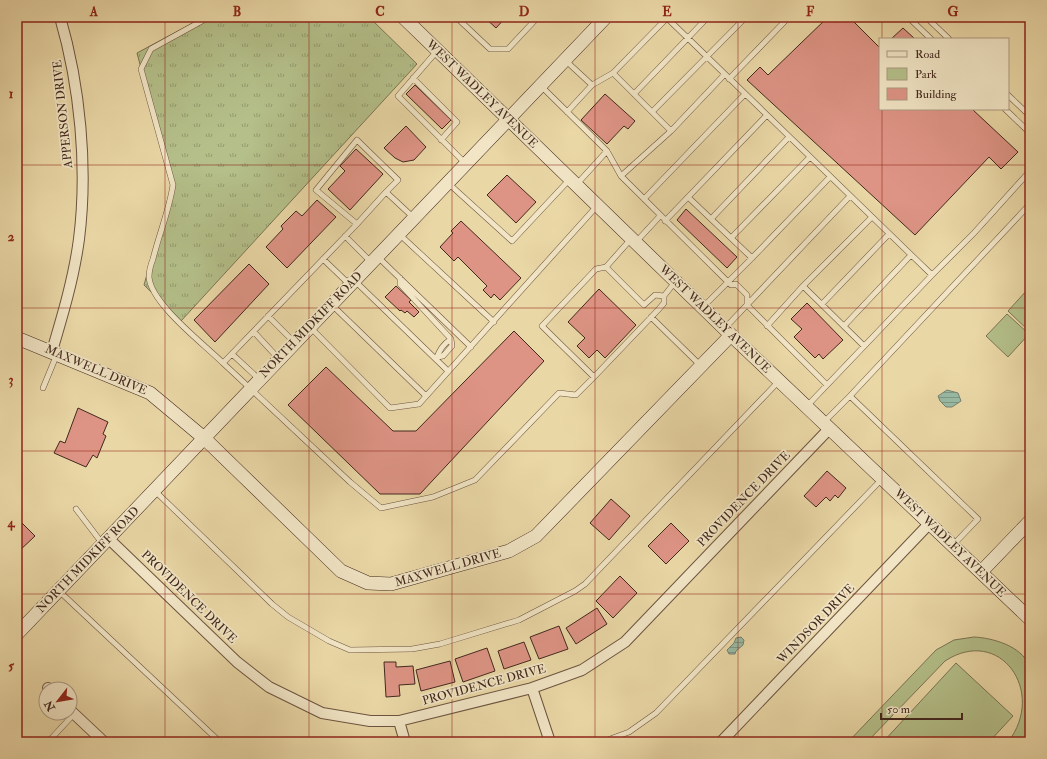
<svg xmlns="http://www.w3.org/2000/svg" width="1047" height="759" viewBox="0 0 1047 759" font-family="'IM FELL Double Pica',serif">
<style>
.grass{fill:url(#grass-tufts);stroke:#7b7454}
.park{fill:#b4bf89;stroke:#7b7454}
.water{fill:url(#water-rules);stroke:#76806e}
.building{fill:#de9485;stroke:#42281e}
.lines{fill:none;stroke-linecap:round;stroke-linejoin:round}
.lane-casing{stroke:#6c5440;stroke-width:6}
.street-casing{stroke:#6c5440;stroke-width:12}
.secondary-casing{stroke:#42281e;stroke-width:14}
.lane{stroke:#f1e5c5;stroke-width:5}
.street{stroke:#f1e5c5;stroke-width:10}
.secondary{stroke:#f1e5c5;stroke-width:13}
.grid{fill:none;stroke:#8f2418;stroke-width:1;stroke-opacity:0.55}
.labels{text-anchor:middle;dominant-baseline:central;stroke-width:3.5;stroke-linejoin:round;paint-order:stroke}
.street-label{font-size:12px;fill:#42281e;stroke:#f1e5c5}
.neatline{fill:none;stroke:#8f2418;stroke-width:1.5}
.grid-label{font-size:13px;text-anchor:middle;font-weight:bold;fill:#8f2418}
</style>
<defs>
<pattern id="grass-tufts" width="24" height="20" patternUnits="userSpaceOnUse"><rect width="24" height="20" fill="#b4bf89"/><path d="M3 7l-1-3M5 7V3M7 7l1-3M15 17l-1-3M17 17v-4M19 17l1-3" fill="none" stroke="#949b6f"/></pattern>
<pattern id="water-rules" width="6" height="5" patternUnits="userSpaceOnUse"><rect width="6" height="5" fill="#98baa4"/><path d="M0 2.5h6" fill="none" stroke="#7e9785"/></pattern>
</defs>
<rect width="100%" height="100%" fill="#ead7a6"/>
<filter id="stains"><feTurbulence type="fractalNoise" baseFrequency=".005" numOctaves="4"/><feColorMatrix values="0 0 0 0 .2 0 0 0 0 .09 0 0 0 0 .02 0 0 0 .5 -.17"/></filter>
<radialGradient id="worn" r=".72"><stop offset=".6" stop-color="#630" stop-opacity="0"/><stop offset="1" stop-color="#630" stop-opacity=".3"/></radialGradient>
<path class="grass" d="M204 17H369L417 64 181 321 144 285 172 185 137 53Z"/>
<path class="park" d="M1028 289 1030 292V332L1008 311Z
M1007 314 1029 334 1008 357 986 336Z
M974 637C993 638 1021 646 1029 665 1033 674 1030 726 1030 739L1027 742H1008C1047 692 1000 625 945 661L867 742H848L936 650 954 640Z
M956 663 1013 716 989 742H883Z"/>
<path class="water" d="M947 390 958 393 961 401 952 407H946L940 401 938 396Z
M741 637 744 640 743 645 736 651 735 654H729L727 650 734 643 736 638Z"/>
<path class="building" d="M484 17H506L496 28Z
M828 17H849L880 48V109H972L1018 152 1001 169 989 157 915 235 747 80 760 67 768 75Z
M903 28 915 39H891Z
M415 85 451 120 442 129 406 94Z
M605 94 635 121 628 129 624 126 607 144 581 120Z
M406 126 426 147 414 160 403 162 395 158 384 148Z
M356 149 383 174 350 210 328 189 345 171 340 166Z
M507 175 536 202 516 223 487 195Z
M317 200 336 217 287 268 266 247 283 229 281 226 296 211 302 216Z
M686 209 737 257 727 268 677 220Z
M461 221 521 278 500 300 494 294 491 298 483 290 487 286 458 257 454 261 440 247 453 233 451 231Z
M249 264 269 284 215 342 194 320Z
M396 286 411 300 409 302 419 312 414 317 407 311 405 313 401 310 400 311 385 297Z
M599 289 636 325 605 358 597 350 589 358 577 346 585 338 568 322Z
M807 303 843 340 823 359 819 354 815 358 794 337 802 329 791 319Z
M514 331 544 361 420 494H380L288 405 326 367 393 431H416Z
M78 408 108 422 103 434 106 436 97 458 93 455 86 467 54 453 60 441 65 443Z
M827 471 846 488 838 498 835 495 830 501 826 497 816 507 804 496Z
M611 499 630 516 609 540 590 523Z
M17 518 35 536 17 553Z
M671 523 689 541 666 564 648 546Z
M620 576 637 593 613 618 596 601Z
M597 608 607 624 576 644 566 628Z
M559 626 568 649 539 659 530 637Z
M524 642 531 660 504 669 498 651Z
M487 648 495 671 463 682 455 659Z
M450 661 455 682 421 691 416 670Z
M384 662H396V667L413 666 415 684 399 685 400 696 386 697Z"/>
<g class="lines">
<g class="lane-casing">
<path id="lane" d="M209 17 151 49 141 69 173 185C169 211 159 234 153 259 151 264 149 271 149 277 151 304 204 344 223 363
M456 17 490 49H508L538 17
M666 17 932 275 807 406
M908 17 931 39
M926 17 949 39
M437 51 398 96 465 163
M565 60 592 85 567 112
M613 73 671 131 621 176 731 285 736 284 747 295V305L827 385
M413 78 457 122 441 140
M729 79 789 17
M592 85 613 73 668 17
M541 86 607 151 621 176
M634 94 708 17
M1008 95 1030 116
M1005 109 1030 133
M652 112 746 17
M671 131 724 75
M448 183 512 241 570 179
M577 184 607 151
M386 192 357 224 316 190 357 140 398 180 386 192 414 218
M688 197 752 258 703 307
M644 199 745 94
M711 219 789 137
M665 221 767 115
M357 224 223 363 350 482 381 508 433 497 475 480 559 393 576 395 594 377 542 326 596 269 606 267 631 239
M399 234 494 322
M345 236 371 262
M731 238 810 157
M636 242 660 216
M378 257 471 347
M752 258 830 177
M323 259 349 284
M606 267 644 305 655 295 664 296 675 282
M932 275 974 233 1030 171
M400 278V284L451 339C442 345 440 350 436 359
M355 281 448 371
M803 286 872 217
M822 304 889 234
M332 305 426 396
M268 316 294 342
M651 317 700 365
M767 326 803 286 864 346
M844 326 911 255
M311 328 390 408 419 404 597 206
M725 328 850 196
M254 332 278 358
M232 354 259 379
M437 357 443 356 452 346 451 339
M594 377 658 310 664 303V296
M43 388 57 354
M850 396 1030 204
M824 422 850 396 978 519 953 545
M154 490 272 604 288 617 329 641 350 650 412 649 440 644 519 620 575 591 585 584 779 381
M76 509 102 543
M59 591 220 742
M48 742 74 714
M602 742 629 732 656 713 882 479"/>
</g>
<g class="street-casing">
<path id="street" d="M52 351C63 314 74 277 79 239 88 167 80 86 60 17
M108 538 237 662 269 687 322 713 370 721H399L532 688 582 670 625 642 830 428
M48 688 49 689
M532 688 550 742
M70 710 104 742
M399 721 405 742
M721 742 929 524"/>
</g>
<g class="secondary-casing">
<path id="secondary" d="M403 17 731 335 1030 619
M17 338 150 393 204 438 341 571 368 583 391 584 509 551 536 536 731 335
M981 572 1030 521
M17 634 606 17"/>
</g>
<use href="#lane" class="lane"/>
<use href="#street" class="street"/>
<use href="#secondary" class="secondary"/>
</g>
<path class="grid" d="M165 17V742M309 17V742M452 17V742M595 17V742M738 17V742M882 17V39M882 109V742M17 165H1030M17 308H1030M17 451H1030M17 594H1030"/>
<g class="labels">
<g class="street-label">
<text transform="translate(482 94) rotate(44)">WEST WADLEY AVENUE</text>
<text transform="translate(63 114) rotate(-96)">APPERSON DRIVE</text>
<text transform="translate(715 319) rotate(44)">WEST WADLEY AVENUE</text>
<text transform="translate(311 325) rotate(-46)">NORTH MIDKIFF ROAD</text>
<text transform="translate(96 370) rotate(23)">MAXWELL DRIVE</text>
<text transform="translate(744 499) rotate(-46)">PROVIDENCE DRIVE</text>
<text transform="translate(950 543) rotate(44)">WEST WADLEY AVENUE</text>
<text transform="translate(88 560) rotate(-46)">NORTH MIDKIFF ROAD</text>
<text transform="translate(448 568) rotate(-16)">MAXWELL DRIVE</text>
<text transform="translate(189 597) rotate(44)">PROVIDENCE DRIVE</text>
<text transform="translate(816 624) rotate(-46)">WINDSOR DRIVE</text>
<text transform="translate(484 685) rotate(-15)">PROVIDENCE DRIVE</text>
</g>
</g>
<rect width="1047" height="759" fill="none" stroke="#ead7a6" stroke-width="44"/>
<rect x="879" y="38" width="130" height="72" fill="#f1e5c5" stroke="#ab9982"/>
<rect x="887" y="51" width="20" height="6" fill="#f1e5c5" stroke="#ab9982"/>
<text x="915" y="58" font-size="12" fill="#42281e">Road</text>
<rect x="887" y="68" width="20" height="12" fill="#b4bf89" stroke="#ab9982"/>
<text x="915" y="78" font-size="12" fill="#42281e">Park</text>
<rect x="887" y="88" width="20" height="12" fill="#de9485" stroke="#ab9982"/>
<text x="915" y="98" font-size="12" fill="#42281e">Building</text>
<g transform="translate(58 701) rotate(239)"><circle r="19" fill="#f1e5c5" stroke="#ab9982"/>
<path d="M0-3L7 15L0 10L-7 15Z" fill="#8f2418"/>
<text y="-6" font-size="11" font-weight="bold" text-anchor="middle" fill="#42281e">N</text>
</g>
<path d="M881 713v6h81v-6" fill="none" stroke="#42281e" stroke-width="2"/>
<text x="887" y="713" font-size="12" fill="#42281e" stroke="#f1e5c5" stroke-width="3" paint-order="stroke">50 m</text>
<rect x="22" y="22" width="1003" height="715" class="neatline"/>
<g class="grid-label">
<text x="94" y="16">A</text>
<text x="237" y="16">B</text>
<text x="380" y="16">C</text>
<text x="524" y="16">D</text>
<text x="667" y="16">E</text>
<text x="810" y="16">F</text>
<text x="953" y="16">G</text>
<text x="11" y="98">1</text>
<text x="11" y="241">2</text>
<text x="11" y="384">3</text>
<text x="11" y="527">4</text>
<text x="11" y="670">5</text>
</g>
<rect width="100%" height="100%" filter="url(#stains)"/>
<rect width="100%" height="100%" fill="url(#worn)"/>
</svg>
